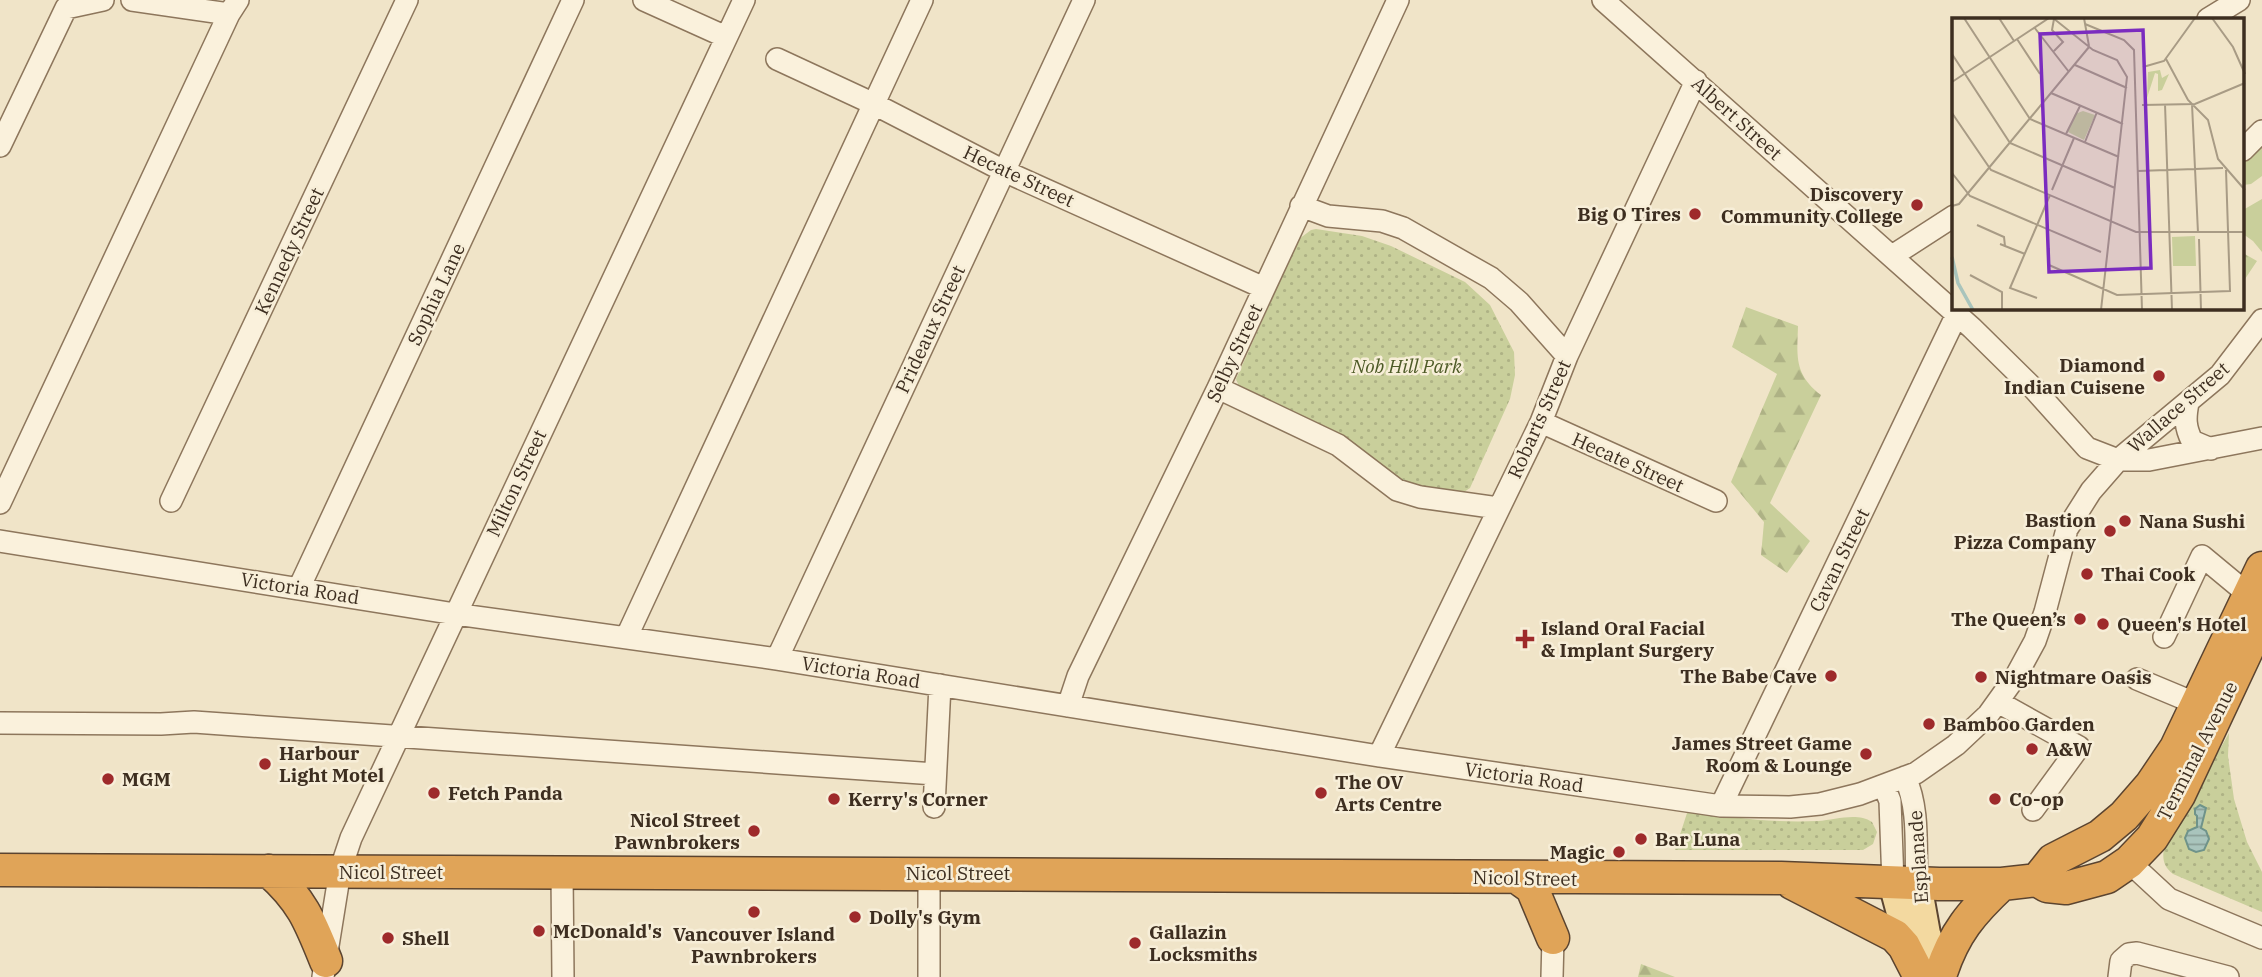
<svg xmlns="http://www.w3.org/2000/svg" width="2262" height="977" viewBox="0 0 2262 977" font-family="'IBM Plex Serif',serif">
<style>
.grass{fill:#c9cf9b}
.forest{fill:url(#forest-firs)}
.park{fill:url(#park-dots)}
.water{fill:url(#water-rules);stroke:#6f938a;stroke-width:2}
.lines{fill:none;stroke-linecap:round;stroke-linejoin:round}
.minor-casing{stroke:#8d765c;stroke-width:24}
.major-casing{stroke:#5b4430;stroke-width:32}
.highway-casing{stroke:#5b4430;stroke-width:35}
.minor{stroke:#faf1dc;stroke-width:21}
.major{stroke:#f3d9a0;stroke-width:28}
.highway{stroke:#e0a458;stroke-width:32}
.poi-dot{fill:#9e2a2b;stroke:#f7eed8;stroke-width:2.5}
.labels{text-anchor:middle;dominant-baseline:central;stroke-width:5;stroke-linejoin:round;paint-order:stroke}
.street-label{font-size:19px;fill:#3d2e20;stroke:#f7eed8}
.poi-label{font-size:19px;font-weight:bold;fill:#3d2e20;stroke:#f7eed8;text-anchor:start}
.park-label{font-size:19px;font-style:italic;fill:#4d5a26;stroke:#f7eed8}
.inset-river{fill:none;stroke:#a9c4bc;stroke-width:3.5}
.inset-road{fill:none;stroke:#a89b85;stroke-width:2}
.view{fill:#7b2cbf;fill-opacity:0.15;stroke:#7b2cbf;stroke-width:3.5}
.inset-edge{fill:none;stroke:#3d2e20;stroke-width:3.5}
</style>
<defs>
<pattern id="forest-firs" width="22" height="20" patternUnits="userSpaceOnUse" patternTransform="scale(1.75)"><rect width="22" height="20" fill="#c9cf9b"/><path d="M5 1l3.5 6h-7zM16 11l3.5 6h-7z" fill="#aeb285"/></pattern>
<pattern id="park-dots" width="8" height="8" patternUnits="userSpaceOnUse" patternTransform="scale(1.75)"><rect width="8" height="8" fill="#c9cf9b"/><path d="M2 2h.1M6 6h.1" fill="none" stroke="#aeb285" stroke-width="1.8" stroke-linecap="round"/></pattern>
<pattern id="water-rules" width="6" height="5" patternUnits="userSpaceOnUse" patternTransform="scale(1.75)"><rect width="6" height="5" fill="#a9c4bc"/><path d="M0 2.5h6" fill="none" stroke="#8ba098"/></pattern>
</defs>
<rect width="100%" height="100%" fill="#f0e4c8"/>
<path class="grass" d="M2262 140V176L2251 184 2243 185V160Z
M2262 199V252L2253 241 2243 234V210Z"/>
<path class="forest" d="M2243 253 2257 261 2243 282Z
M1746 307 1798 326C1797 357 1794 374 1821 395L1770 503 1810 541 1787 573 1761 555 1764 522 1731 482 1777 374 1732 347Z
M1641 964 1675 977H1638Z"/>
<path class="park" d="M1316 229 1362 236 1391 246 1465 282 1490 305 1514 352 1515 375 1510 399 1470 488 1458 496 1402 487 1240 389 1236 379 1299 239 1311 230Z
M2229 733 2228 756 2234 799 2247 842 2262 872V912L2173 874C2164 867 2162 860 2164 848Z
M1688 810C1731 818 1774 823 1818 821 1835 820 1857 812 1872 822L1877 832 1873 844 1863 850H1675Z"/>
<path class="water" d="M2200 805 2206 808 2201 828 2206 831 2209 839 2204 850 2196 852 2189 849 2185 838 2188 831 2197 827V816L2195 814V809Z"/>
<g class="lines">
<g class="minor-casing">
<path id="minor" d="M132 0 229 14
M644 0 726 37
M1603 0 1972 328 2034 389 2087 448 2118 460H2149L2262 438
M2208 19 2239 0
M777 59 874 104 1004 171 1264 288
M0 146 66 8 103 0
M2243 150 2262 131
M1301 206 1328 216 1382 221 1403 228 1491 278 1519 302 1567 356
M1892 256 1954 216
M1218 388 1338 445 1397 490 1420 497 1498 508
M2188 403C2185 418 2185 427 2192 441L2211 449
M1541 422 1716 501
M171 501 407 0
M0 503 229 14 238 0
M0 541 455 614 777 659 1379 756 1721 806 1790 807 1820 804 1860 794 1916 773 1956 745 1988 715 2016 676 2035 641 2045 612 2067 529 2091 491 2118 460 2220 375 2262 320
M299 588 573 0
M627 636 922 0
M2164 637 2202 556 2249 595
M777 659 1084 0
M2137 679 2197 704
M1998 702 2079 747 2033 810
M1068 706 1078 676 1218 388 1398 0
M0 723 161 724 194 722 935 774
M1379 756 1541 422 1567 356 1696 81
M1905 777C1920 810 1915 848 1917 884
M1884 786 1890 801 1893 883
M1721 806 1957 314
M934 807 940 685
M2129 862 2169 899 2262 938
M562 872 563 977
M929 873V977
M323 977 340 871 351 838 744 0
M1552 977 1553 938
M2119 977 2121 961 2129 954 2137 953 2228 977"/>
</g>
<g class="major-casing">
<path id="major" d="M1893 883 1913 958
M1917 884 1926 934 1942 977"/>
</g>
<g class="highway-casing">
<path id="highway" d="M0 870 1781 878 1939 884H2002L2037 880 2047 886 2066 888 2107 877 2129 862 2152 838 2179 795 2262 618
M269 871C302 900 310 921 326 961
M1518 878 1532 888 1553 938
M2037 880 2053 860 2100 836 2124 816 2151 785 2176 748 2262 568
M1792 883 1895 936 1904 946 1920 977
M1941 973C1954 933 1972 912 2002 884"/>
</g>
<use href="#minor" class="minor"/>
<use href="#major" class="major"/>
<use href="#highway" class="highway"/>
</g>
<g class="poi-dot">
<circle cx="1917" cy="205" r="7"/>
<circle cx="1695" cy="214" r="7"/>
<circle cx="2159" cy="376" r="7"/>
<circle cx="2125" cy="521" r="7"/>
<circle cx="2110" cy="531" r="7"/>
<circle cx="2087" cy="574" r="7"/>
<circle cx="2080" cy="619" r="7"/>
<circle cx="2103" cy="624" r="7"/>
<path d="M1521.5 628.5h7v7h7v7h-7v7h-7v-7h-7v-7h7z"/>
<circle cx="1831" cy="676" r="7"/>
<circle cx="1981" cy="677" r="7"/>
<circle cx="1929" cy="724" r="7"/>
<circle cx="2032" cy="749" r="7"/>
<circle cx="1866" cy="754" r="7"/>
<circle cx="265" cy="764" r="7"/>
<circle cx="108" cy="779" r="7"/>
<circle cx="434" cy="793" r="7"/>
<circle cx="1321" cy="793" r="7"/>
<circle cx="834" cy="799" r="7"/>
<circle cx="1995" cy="799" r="7"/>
<circle cx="754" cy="831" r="7"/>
<circle cx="1641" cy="839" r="7"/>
<circle cx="1619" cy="852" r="7"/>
<circle cx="754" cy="912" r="7"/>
<circle cx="855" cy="917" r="7"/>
<circle cx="539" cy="931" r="7"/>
<circle cx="388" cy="938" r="7"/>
<circle cx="1135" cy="943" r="7"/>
</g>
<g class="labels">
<g class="street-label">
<text transform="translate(1737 118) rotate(42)">Albert Street</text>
<text transform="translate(1019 176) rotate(25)">Hecate Street</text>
<text transform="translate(289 251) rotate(-65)">Kennedy Street</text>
<text transform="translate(436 294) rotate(-65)">Sophia Lane</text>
<text transform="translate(930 329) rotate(-65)">Prideaux Street</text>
<text transform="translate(1234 353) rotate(-65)">Selby Street</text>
<text transform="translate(2178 407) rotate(-41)">Wallace Street</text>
<text transform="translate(1539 419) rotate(-66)">Robarts Street</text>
<text transform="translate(1628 462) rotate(24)">Hecate Street</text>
<text transform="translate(516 483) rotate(-65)">Milton Street</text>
<text transform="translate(1839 560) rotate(-64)">Cavan Street</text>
<text transform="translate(300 588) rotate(9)">Victoria Road</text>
<text transform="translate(861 672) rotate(9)">Victoria Road</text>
<text transform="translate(2197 751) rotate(-63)">Terminal Avenue</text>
<text transform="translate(1524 777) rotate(8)">Victoria Road</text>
<text transform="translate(1918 857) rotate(-94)">Esplanade</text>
<text x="391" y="872">Nicol Street</text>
<text x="958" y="873">Nicol Street</text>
<text transform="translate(1525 878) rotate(1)">Nicol Street</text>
</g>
<g class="poi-label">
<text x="1903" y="194" text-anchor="end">Discovery<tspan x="1903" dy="22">Community College</tspan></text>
<text x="1681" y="214" text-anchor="end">Big O Tires</text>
<text x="2145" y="365" text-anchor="end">Diamond<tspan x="2145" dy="22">Indian Cuisene</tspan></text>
<text x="2096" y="520" text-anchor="end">Bastion<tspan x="2096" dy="22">Pizza Company</tspan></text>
<text x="2139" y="521">Nana Sushi</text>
<text x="2101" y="574">Thai Cook</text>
<text x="2066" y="619" text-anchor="end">The Queen’s</text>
<text x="2117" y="624">Queen's Hotel</text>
<text x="1541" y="628">Island Oral Facial<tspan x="1541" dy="22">&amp; Implant Surgery</tspan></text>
<text x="1817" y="676" text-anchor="end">The Babe Cave</text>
<text x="1995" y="677">Nightmare Oasis</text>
<text x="1943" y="724">Bamboo Garden</text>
<text x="1852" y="743" text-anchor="end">James Street Game<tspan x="1852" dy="22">Room &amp; Lounge</tspan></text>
<text x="2046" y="749">A&amp;W</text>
<text x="279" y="753">Harbour<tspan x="279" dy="22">Light Motel</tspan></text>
<text x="122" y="779">MGM</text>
<text x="1335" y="782">The OV<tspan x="1335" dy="22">Arts Centre</tspan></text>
<text x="448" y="793">Fetch Panda</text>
<text x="848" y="799">Kerry's Corner</text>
<text x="2009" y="799">Co-op</text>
<text x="740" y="820" text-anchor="end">Nicol Street<tspan x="740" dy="22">Pawnbrokers</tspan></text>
<text x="1655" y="839">Bar Luna</text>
<text x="1605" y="852" text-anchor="end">Magic</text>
<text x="869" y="917">Dolly's Gym</text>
<text x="553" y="931">McDonald's</text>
<text x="1149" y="932">Gallazin<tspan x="1149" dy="22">Locksmiths</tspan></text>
<text x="754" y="934" text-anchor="middle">Vancouver Island<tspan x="754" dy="22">Pawnbrokers</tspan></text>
<text x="402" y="938">Shell</text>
</g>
<g class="park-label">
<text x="1407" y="366">Nob Hill Park</text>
</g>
</g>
<g transform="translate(1952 18)">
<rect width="292" height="292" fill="#f0e4c8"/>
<path d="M208 52 210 60 217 56 210 72 206 73V56L203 55 195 80 196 54Z" fill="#c9cf9b"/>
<path d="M131 93 143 97 132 122 116 114 123 96ZM243 218 244 248H221L220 219Z" fill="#c9cf9b"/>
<path class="inset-river" d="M0 239 6 265 21 292"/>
<path class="inset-road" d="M12 0 78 101 167 139M47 0 62 23M101 0 141 32 165 42 175 59 149 292M132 0 137 28M260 0 281 29 293 56M102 1 100 12 111 24 102 33M133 6 172 22 182 32 190 292M82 9 117 54M65 21 88 56M0 36 58 125 163 170M214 41 236 82 256 102 266 141 293 172M123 47 175 70M191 49 212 43 243 0M0 64 97 0M99 75 171 106M213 86 220 292M240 86 246 215M190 87 243 86 293 65M0 95 39 152 184 214H293M114 116 128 88M133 124 145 94M186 153 271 150M0 155 18 178 149 234M100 172 122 120M0 188 7 186 137 29M25 207 52 219 53 228M247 221 249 292M48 226 73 236M97 230V247L165 277 278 273 274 152M18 257 50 274V292M85 280 58 270 98 177"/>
<path class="view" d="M191 12 199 250 97 254 88 16Z"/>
<rect width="292" height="292" class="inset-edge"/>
</g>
</svg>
